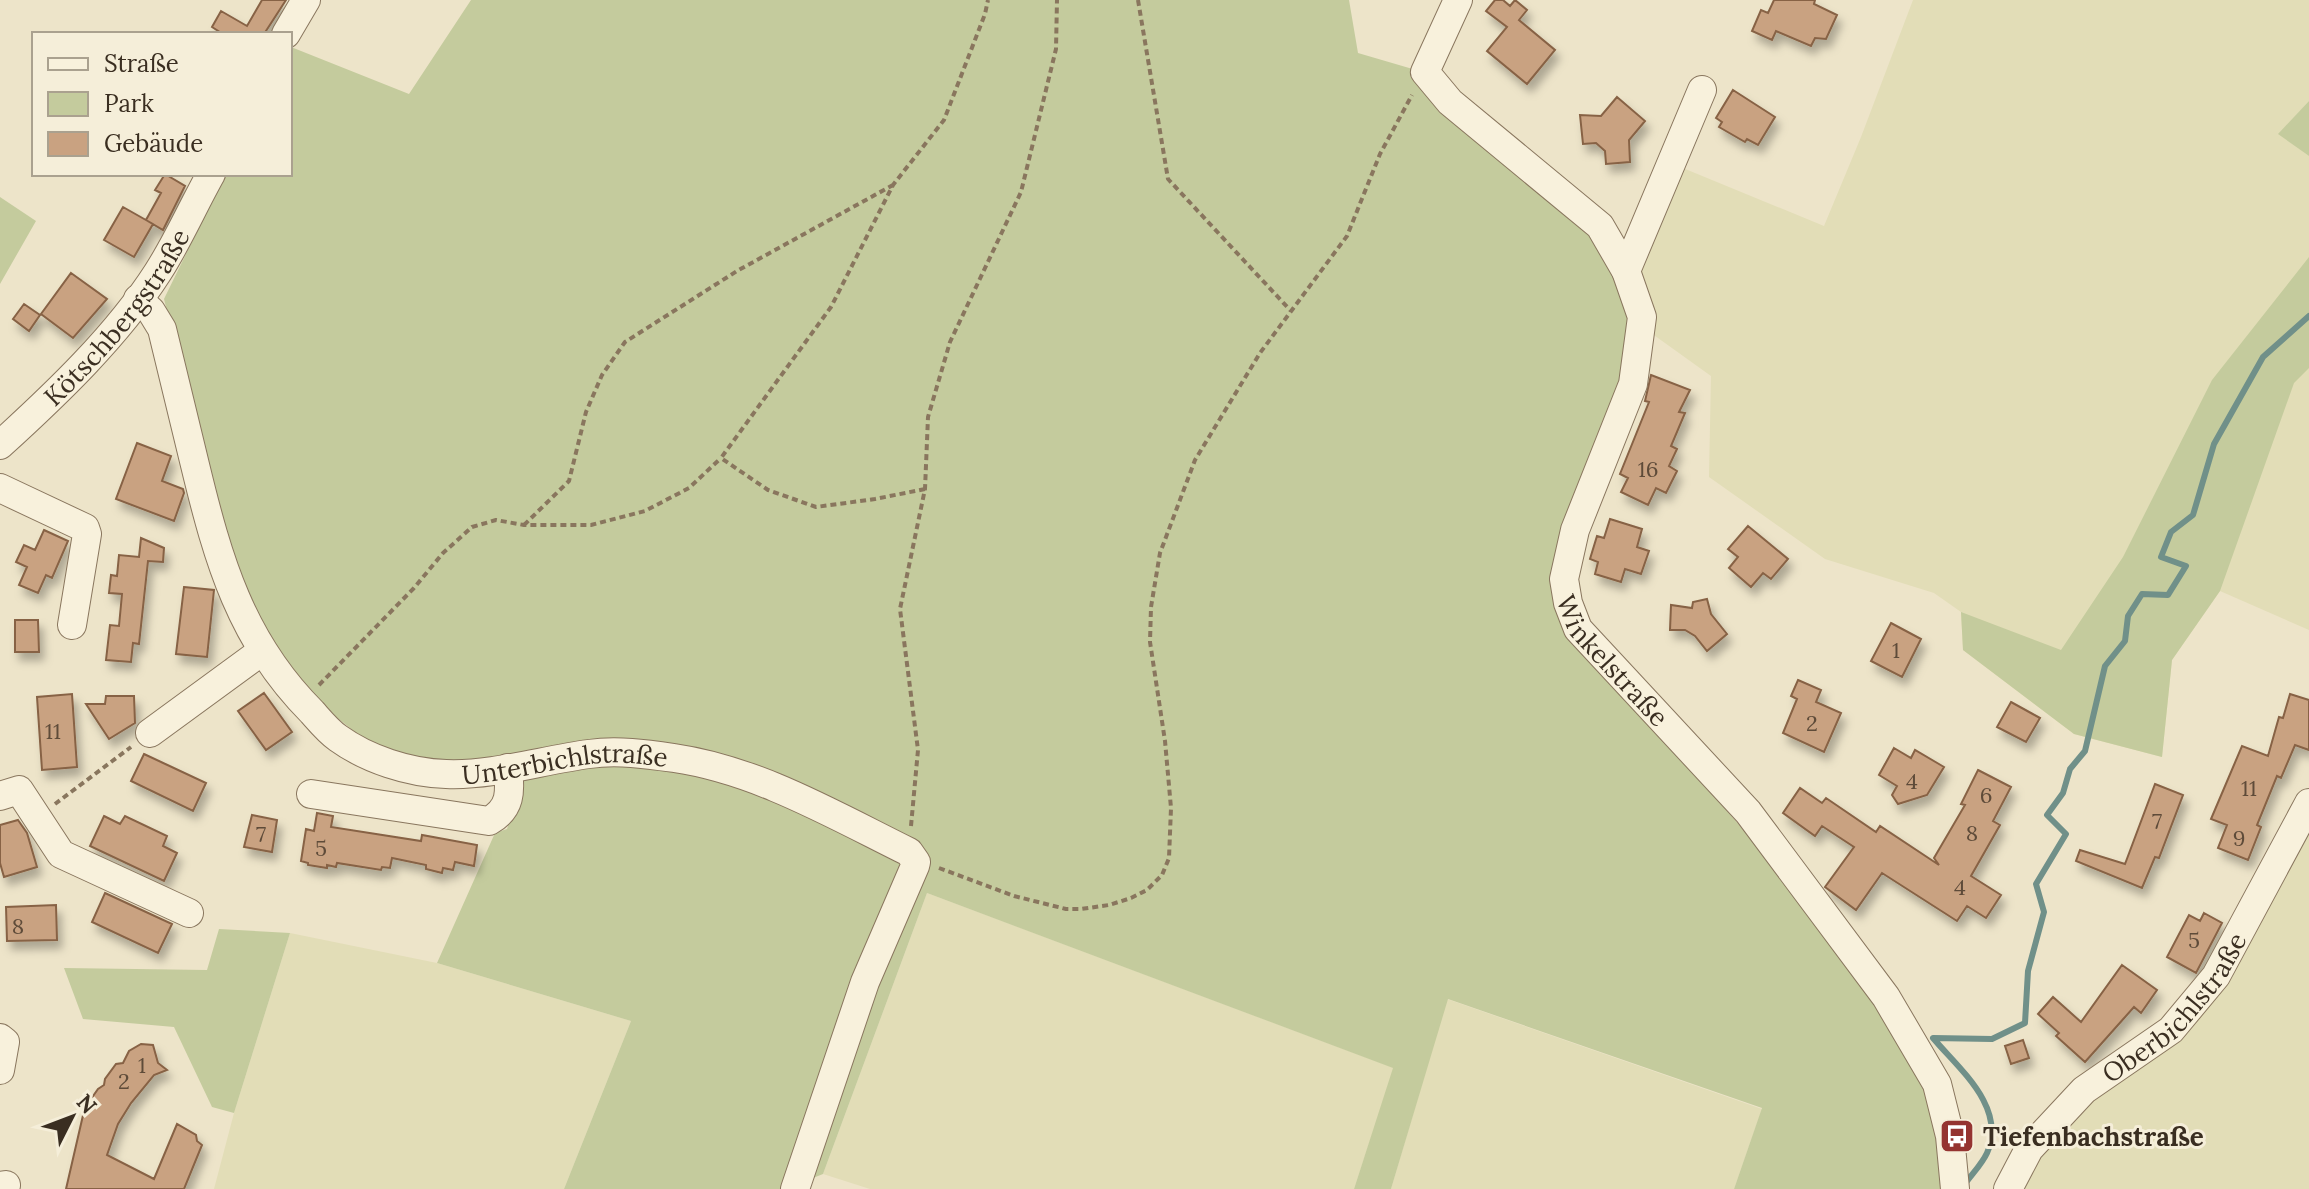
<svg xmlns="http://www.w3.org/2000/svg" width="2309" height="1189" viewBox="0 0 2309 1189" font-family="Lora,serif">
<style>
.farmland{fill:#e2ddb7}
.green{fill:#c4cb9d}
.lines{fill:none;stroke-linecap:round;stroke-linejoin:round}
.stream{stroke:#709089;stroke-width:6}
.building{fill:#c9a281;stroke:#876245;stroke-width:2;filter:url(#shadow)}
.minor-casing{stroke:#89765e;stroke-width:30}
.path{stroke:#89765e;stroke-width:4;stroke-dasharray:6 4;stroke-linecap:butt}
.minor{stroke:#f8f1dc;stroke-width:28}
.labels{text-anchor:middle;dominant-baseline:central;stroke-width:6;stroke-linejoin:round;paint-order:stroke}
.number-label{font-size:22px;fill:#5e4b39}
.street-label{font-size:26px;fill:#3a2e21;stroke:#f5eed9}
.poi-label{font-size:26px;font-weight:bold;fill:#3a2e21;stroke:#f5eed9;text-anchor:start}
</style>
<defs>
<filter id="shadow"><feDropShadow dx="4.5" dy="8" stdDeviation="4" flood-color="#0004"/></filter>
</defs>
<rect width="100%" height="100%" fill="#ede4c9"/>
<path class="farmland" d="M1913 0H2309V101L2279 134 2309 156V630L2220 591 2172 660 2162 757 2074 734 1963 650 1961 612 1934 593 1825 559 1709 477 1711 376 1651 333 1638 257 1678 166 1824 226 1861 137Z
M2309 788V1189H1996L2188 1000 2250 897Z
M927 893 1394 1068 1354 1189H870L823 1174Z
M290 933 437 963 631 1021 564 1189H214L234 1113Z
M1447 999 1762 1109 1734 1189H1391Z"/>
<path class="green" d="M471 0H1349L1358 53 1416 70 1428 98 1485 142 1596 239 1628 307 1626 378 1566 529 1588 652 1748 835 1899 1035 1925 1088 1945 1151 1947 1189H1734L1762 1108 1448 999 1391 1189H1354L1393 1068 927 893 823 1174 813 1178 808 1189H564L631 1021 437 963 495 833 507 829 524 777 408 758 364 739 322 706 279 651 245 590 224 539 164 299 225 174H290L291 47 409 94Z
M2309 101V156L2278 134Z
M0 197 36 221 0 284Z
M2309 257V368L2294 383 2220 591 2172 660 2162 757 2074 734 1963 650 1961 612 2061 650 2123 557 2212 380Z
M219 929 290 933 234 1113 212 1107 174 1027 83 1019 64 968 207 970Z"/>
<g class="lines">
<path class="stream" d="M1965 1184C1972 1174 1982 1164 1987 1153 2007 1107 1959 1069 1933 1038L1992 1039 2025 1023 2028 971 2044 912 2036 884 2066 834 2047 815 2063 793 2070 769 2085 751 2105 666 2125 641 2128 616 2142 594 2168 595 2186 566 2161 557 2171 532 2193 515 2214 444 2263 357 2309 316"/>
</g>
<path class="building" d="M262 0H286L264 34H223L212 27 221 11 247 26Z
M1495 0H1503L1510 6 1515 0 1527 10 1519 20 1555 50 1527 84 1487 51 1507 27 1486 11Z
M1774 0H1815L1814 4 1837 15 1826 39 1815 38 1811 46 1776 31 1772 40 1752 31 1761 10 1768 13Z
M1733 90 1775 117 1758 145 1747 139 1745 142 1719 127 1722 122 1716 118Z
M1617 97 1645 121 1629 140 1630 162 1606 164 1605 151 1596 143 1583 144 1580 115 1601 116Z
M165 174 185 186 163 230 146 220 161 193 155 190Z
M123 207 153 224 134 257 104 240Z
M71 273 107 299 73 338 41 314Z
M24 304 40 315 29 331 13 319Z
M1651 375 1690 390 1679 412 1685 413 1671 446 1677 449 1669 466 1677 471 1666 493 1656 488 1648 505 1621 492 1628 478 1620 474 1649 402 1645 401Z
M137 443 171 456 162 481 183 489 184 493 174 521 116 499Z
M1610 519 1642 529 1637 547 1649 551 1641 574 1625 569 1621 582 1595 574 1598 562 1590 559 1597 536 1604 538Z
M1748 526 1788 559 1771 579 1763 573 1751 587 1729 568 1738 557 1728 549Z
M44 530 68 541 52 578 46 575 38 593 19 585 27 567 16 562 24 545 35 550Z
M141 538 164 548 163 562 148 561 139 644 133 643 131 662 106 660 110 625 119 626 122 594 109 593 111 575 117 576 119 555 139 557Z
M184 587 214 590 207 657 176 654Z
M1707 599 1711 614 1727 634 1707 651 1695 636 1685 630H1670L1671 605 1692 608 1693 602Z
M15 620H38L39 652H15Z
M1891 623 1921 639 1902 677 1871 661Z
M1798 680 1821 690 1816 702 1841 713 1824 752 1783 733 1797 699 1791 696Z
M264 693 292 732 266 750 238 711Z
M72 694 77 767 42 770 37 697Z
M2290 694 2309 700V750L2295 745 2281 778 2277 776 2257 825 2261 827 2248 860 2218 848 2227 825 2211 819 2242 746 2268 756 2279 717 2283 718Z
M106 696H134L135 723 109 739 86 704H105Z
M2011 702 2040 718 2026 742 1997 727Z
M1894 748 1911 758 1915 750 1944 767 1927 795 1898 804 1892 795 1897 786 1879 775Z
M144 754 206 783 193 811 131 781Z
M1978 770 2011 787 1993 821 2000 825 1971 876 2001 895 1986 918 1967 906 1957 921 1882 873 1856 910 1825 887 1854 847 1822 826 1815 836 1783 813 1800 788 1822 803 1826 798 1876 832 1880 826 1939 865 1934 858 1965 805 1961 804Z
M2155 784 2183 795 2159 858 2155 857 2142 888 2076 861 2080 850 2125 864Z
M317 813 333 816 331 827 421 841 422 835 477 845 474 866 455 862 453 870 443 868 442 873 426 869V865L392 858 390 868 382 867 381 870 337 863 336 867 327 865V868L308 865V863L301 861 306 829 314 831Z
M252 815 277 820 272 852 244 847Z
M104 816 120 824 125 816 167 836 163 846 177 853 164 881 90 846Z
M18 820 27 833 37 867 4 877 0 863V825Z
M105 893 172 924 158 953 92 922Z
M56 905 57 940 7 941 6 907Z
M2204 913 2222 923 2196 973 2167 957 2189 915 2200 921Z
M2122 965 2157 990 2141 1013 2134 1007 2085 1062 2056 1036 2059 1033 2038 1014 2053 997 2081 1022Z
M2023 1040 2029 1058 2011 1064 2005 1046Z
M141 1044 153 1045 158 1063 167 1070 154 1075 131 1103 118 1124 107 1155 154 1179 177 1124 196 1135 197 1141 202 1145 184 1189H66L84 1111 91 1107V1099L98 1089 104 1085 105 1079 116 1064 123 1063 129 1051Z"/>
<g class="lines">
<g class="minor-casing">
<g id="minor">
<path id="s1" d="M1458 0 1425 72 1450 102 1600 226 1626 271 1642 317 1633 384 1575 530 1564 579 1568 603 1578 629 1748 812 1886 997 1937 1084 1950 1136 1955 1189"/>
<path d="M286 34 306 0"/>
<path d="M1626 271 1702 90"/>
<path id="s2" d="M138 299 151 311 162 329C173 374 184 419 195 465 218 560 241 641 312 712 320 721 328 731 338 738 367 759 409 773 446 774 492 776 543 760 589 754 617 750 646 754 674 758 757 770 834 815 909 852L916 862 915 866 865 982 795 1189"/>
<path id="s3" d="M0 445C56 394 117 336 158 272 178 241 193 206 211 174"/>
<path d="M0 488 85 528 87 534 72 625"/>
<path d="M150 733 262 651"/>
<path d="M311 794 489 821C512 808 510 791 508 768"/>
<path d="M0 796 19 790 61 854 189 913"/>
<path d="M0 1038 5 1042 0 1070"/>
<path d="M0 1186 6 1185"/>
<path id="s4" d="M2008 1189 2029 1149 2084 1090 2171 1030 2216 976 2309 803"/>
</g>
</g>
<path class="path" d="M1138 0 1168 179 1291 311
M925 489 875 499 816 507 768 490 721 458 831 307 893 185 944 120 985 14 988 0
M524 525 569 481 586 412 602 375 625 342 737 271 893 185
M319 685 414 588 443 553 472 527 496 520 524 525H591L645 511 689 488 721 458
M55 804 131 747
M911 826 918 750 900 609 925 489 928 417 950 342 1021 192 1056 49 1057 0
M939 868 1014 896 1066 909H1081L1109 905 1131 898 1147 890 1162 875 1169 858 1171 808 1165 741 1150 642 1151 607 1160 553 1195 460 1260 353 1347 236 1380 154 1412 95"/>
<use href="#minor" class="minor"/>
</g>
<defs>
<g id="bus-square" transform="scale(1.8)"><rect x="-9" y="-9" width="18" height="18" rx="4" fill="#953431" stroke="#f5eed9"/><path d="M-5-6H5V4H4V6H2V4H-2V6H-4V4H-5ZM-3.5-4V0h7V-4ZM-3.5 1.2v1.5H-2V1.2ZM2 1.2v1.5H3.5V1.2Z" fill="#fff"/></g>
</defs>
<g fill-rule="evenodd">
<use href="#bus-square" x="1957" y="1136"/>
</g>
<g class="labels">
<g class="number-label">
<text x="1648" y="469">16</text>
<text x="1896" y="650">1</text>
<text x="1812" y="723">2</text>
<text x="53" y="731">11</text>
<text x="1912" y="781">4</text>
<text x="2249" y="788">11</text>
<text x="1986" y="795">6</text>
<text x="2157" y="821">7</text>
<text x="1972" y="833">8</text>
<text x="261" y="834">7</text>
<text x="2239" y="838">9</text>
<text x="321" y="848">5</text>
<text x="1960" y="887">4</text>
<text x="18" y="926">8</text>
<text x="2194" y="940">5</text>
<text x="142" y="1065">1</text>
<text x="124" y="1081">2</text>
</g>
<g class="street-label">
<text stroke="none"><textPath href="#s3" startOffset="174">Kötschbergstraße</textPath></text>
<text stroke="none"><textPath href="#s1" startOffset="786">Winkelstraße</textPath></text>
<text stroke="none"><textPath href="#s2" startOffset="728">Unterbichlstraße</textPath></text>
<text stroke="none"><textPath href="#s4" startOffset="250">Oberbichlstraße</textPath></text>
</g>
<g class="poi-label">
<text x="1983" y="1136">Tiefenbachstraße</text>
</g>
</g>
<rect x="32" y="32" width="260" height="144" fill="#f5eed9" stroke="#aaa18f" stroke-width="2"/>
<rect x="48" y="58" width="40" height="12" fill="#f8f1dc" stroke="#aaa18f" stroke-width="2"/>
<text x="104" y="72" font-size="24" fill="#3a2e21">Straße</text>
<rect x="48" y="92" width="40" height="24" fill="#c4cb9d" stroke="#aaa18f" stroke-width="2"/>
<text x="104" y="112" font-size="24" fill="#3a2e21">Park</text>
<rect x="48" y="132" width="40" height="24" fill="#c9a281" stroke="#aaa18f" stroke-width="2"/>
<text x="104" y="152" font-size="24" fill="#3a2e21">Gebäude</text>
<g transform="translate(72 1117) rotate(48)" stroke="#f5eed9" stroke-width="6" paint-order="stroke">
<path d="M0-6L14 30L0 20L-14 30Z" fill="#3a2e21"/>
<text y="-12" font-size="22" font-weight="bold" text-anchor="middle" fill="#3a2e21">N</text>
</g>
</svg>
